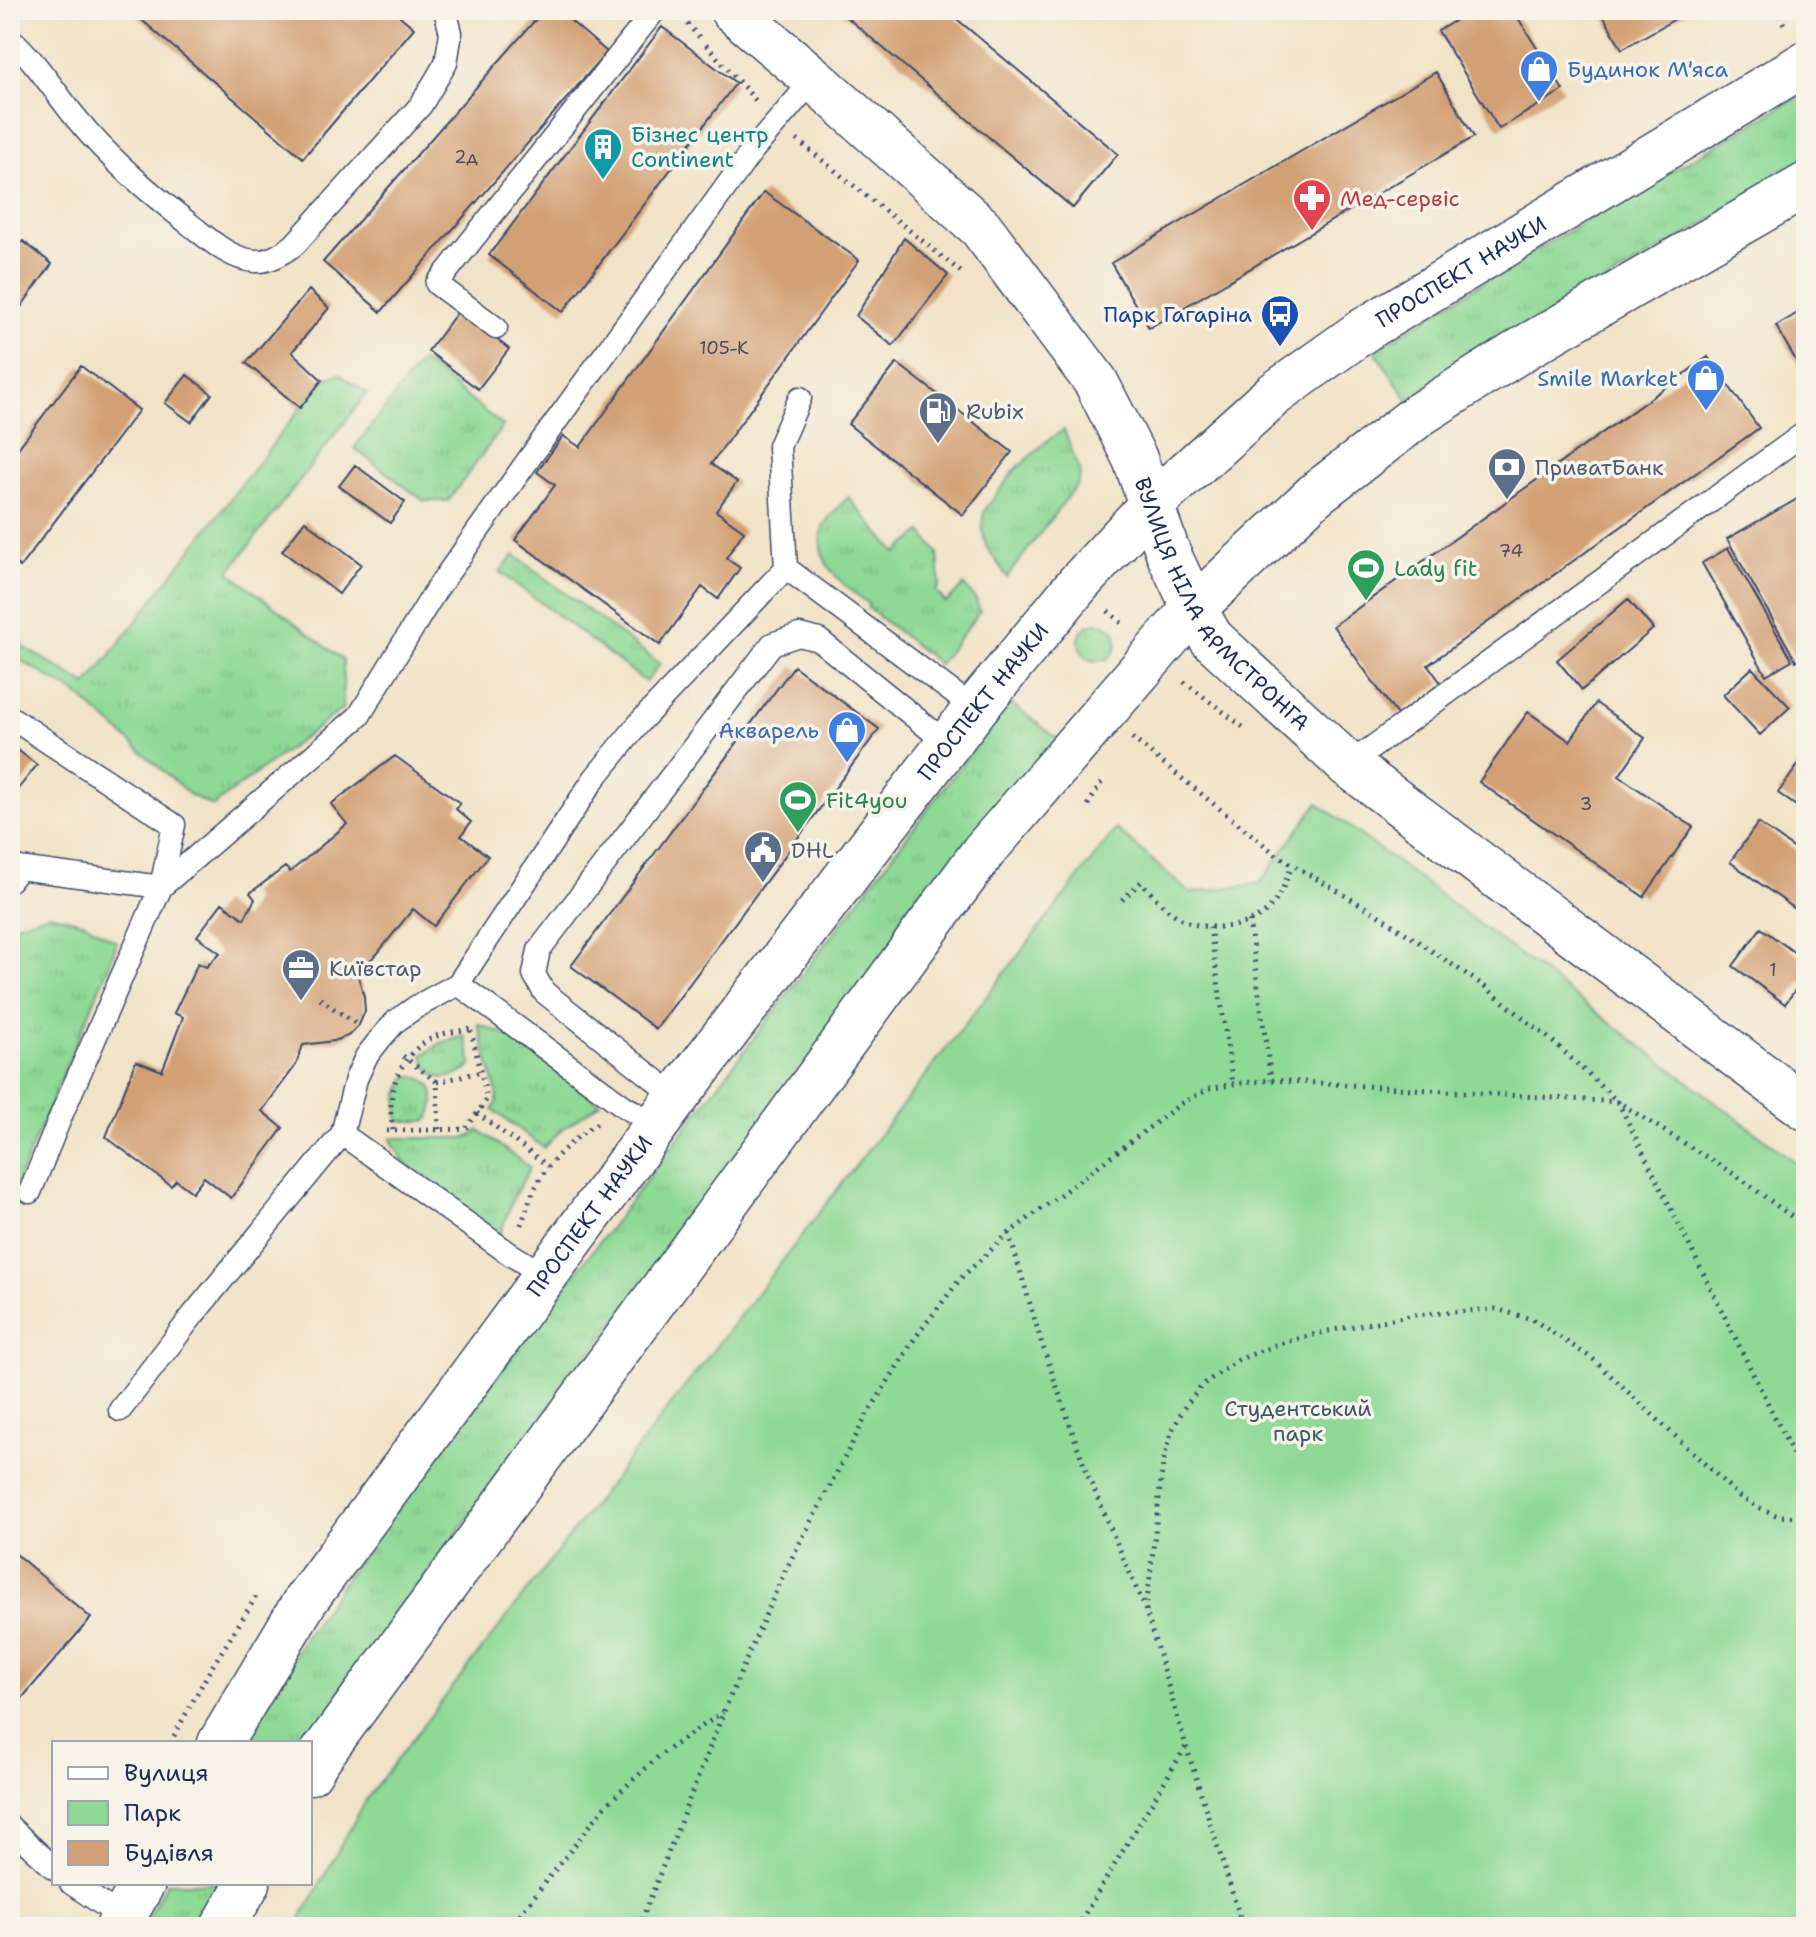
<svg xmlns="http://www.w3.org/2000/svg" width="1816" height="1937" viewBox="0 0 1816 1937" font-family="'Shantell Sans',sans-serif">
<style>
.grass{fill:url(#grass-tufts);stroke:#54847a;stroke-width:2}
.park{fill:#8dd995;stroke:#54847a;stroke-width:2}
.building{fill:#d3a075}
.lines{fill:none;stroke-linecap:round;stroke-linejoin:round}
.service-casing{stroke:#3b4a6e;stroke-width:25}
.minor-casing{stroke:#3b4a6e;stroke-width:47}
.primary-casing{stroke:#3b4a6e;stroke-width:47}
.path{stroke:#3b4a6e;stroke-width:5;stroke-dasharray:2 6;stroke-linecap:butt}
.service{stroke:#fff;stroke-width:22}
.minor{stroke:#fff;stroke-width:44}
.primary{stroke:#fff;stroke-width:44}
.labels{text-anchor:middle;dominant-baseline:central;stroke-width:7;stroke-linejoin:round;paint-order:stroke}
.number-label{font-size:18px;fill:#494b64}
.shop-label{font-size:22px;fill:#366cbe;stroke:#f7f3e8;text-anchor:end}
.culture-label{font-size:22px;fill:#0d838f;stroke:#f7f3e8;text-anchor:start}
.health-label{font-size:22px;fill:#be3a42;stroke:#f7f3e8;text-anchor:start}
.street-label{font-size:22px;fill:#1b2f5e;stroke:#f7f3e8}
.transit-label{font-size:22px;fill:#164399;stroke:#f7f3e8;text-anchor:end}
.service-label{font-size:22px;fill:#4e5e75;stroke:#f7f3e8;text-anchor:start}
.leisure-label{font-size:22px;fill:#27864d;stroke:#f7f3e8;text-anchor:start}
.park-label{font-size:22px;fill:#385a6c;stroke:#f7f3e8}
</style>
<defs>
<pattern id="grass-tufts" width="24" height="20" patternUnits="userSpaceOnUse" patternTransform="scale(2)"><rect width="24" height="20" fill="#8dd995"/><path d="M3 7l-1-3M5 7V3M7 7l1-3M15 17l-1-3M17 17v-4M19 17l1-3" fill="none" stroke="#79bb83"/></pattern>
</defs>
<rect width="100%" height="100%" fill="#f7f3e8"/>
<filter id="ink" filterUnits="userSpaceOnUse"><feTurbulence type="fractalNoise" baseFrequency=".0125" numOctaves="2"/><feDisplacementMap in="SourceGraphic" scale="16" xChannelSelector="R" yChannelSelector="G"/><feConvolveMatrix kernelMatrix="1 2 1 2 8 2 1 2 1" color-interpolation-filters="sRGB"/></filter>
<filter id="wash" filterUnits="userSpaceOnUse"><feTurbulence type="fractalNoise" baseFrequency=".006" numOctaves="4" result="noise"/><feDisplacementMap in="SourceGraphic" scale="32" xChannelSelector="R" yChannelSelector="G"/><feGaussianBlur stdDeviation="1.8" result="paint"/><feColorMatrix in="noise" values="0 0 0 0 0 0 0 0 0 0 0 0 0 0 0 0 0 1.4 0 .05"/><feComposite in="paint" operator="in"/></filter>
<g filter="url(#wash)">
<rect width="100%" height="100%" fill="#f1e3c7"/>
<path class="grass" d="M1802 95 1806 103V163L1408 400 1375 351 1505 268Z
M421 361 503 426 448 501H424L354 448Z
M339 374 367 393 229 572 343 660V708L213 806 190 795 77 694 10 654V639L87 685 322 380Z
M1064 430 1079 470 1080 476 1078 483 1007 577 986 546 982 528 984 511 1015 470 1048 440Z
M848 497 896 553 922 532 938 553 940 584 936 591 946 603 964 585 976 600 980 611 939 664 868 608 869 604C845 587 811 562 823 527 827 517 841 506 848 497Z
M514 555 660 664 646 682 500 572Z
M1079 642a19 19 0 1 1 38 0a19 19 0 1 1-38 0Z
M1009 702 1058 739 512 1457 368 1654 309 1743H245L302 1641 364 1552Z
M49 914 83 922 117 942 109 966 10 1199V934L18 923Z
M478 1024 509 1036 600 1103 561 1130 544 1148 493 1110 497 1102V1093Z
M465 1036 472 1064C465 1074 445 1083 434 1074 428 1070 425 1062 423 1055L441 1043Z
M407 1076C414 1076 421 1077 427 1082 438 1091 435 1111 427 1121H398V1097Z
M479 1130 530 1168 514 1196 500 1234 420 1177 404 1162 390 1138H462L472 1136Z
M167 1883H229L204 1927H142Z"/>
<path class="park" d="M1318 803 1806 1170V1927H296L367 1798 1116 829 1190 893 1260 883Z"/>
<g id="blocks">
<path class="building" d="M130 10H393L414 28 303 158Z
M544 10H558L607 52 381 312 323 262Z
M838 10H946L1118 154 1073 208Z
M1472 10H1513L1563 90 1499 129 1438 31Z
M1600 10H1691L1622 49Z
M662 27 736 83 563 312 489 255Z
M1436 72 1474 137 1149 328 1111 263Z
M764 192 859 260 711 464 737 482 716 511 744 531 726 558 740 568 718 599 702 587 660 645 515 540 555 485 537 472 563 436 580 447Z
M904 238 948 275 893 346 856 316Z
M23 241 52 264 10 322V258Z
M309 290 329 308 292 352 322 380 300 408 246 363Z
M1806 308V378L1776 326Z
M459 310 509 349 478 389 428 351Z
M1708 357 1759 428 1428 665 1441 683 1397 715 1333 626Z
M897 363 1012 452 963 515 848 424Z
M81 366 139 410 20 567 10 559V459Z
M187 375 212 394 191 422 165 403Z
M355 465 405 502 390 523 339 486Z
M1806 494V655L1796 661 1727 539Z
M305 521 361 564 339 594 282 551Z
M1728 548 1792 660 1766 675 1702 563Z
M1628 599 1653 629 1582 690 1557 660Z
M794 666 879 729 656 1029 571 966Z
M1752 668 1790 707 1760 735 1723 695Z
M1596 703 1645 738 1619 776 1693 827 1644 897 1479 782 1528 712 1570 741Z
M10 744 37 765 10 799Z
M1806 754V813L1778 793Z
M395 756 460 803 456 809 471 822 461 836 488 856 434 926 413 909 377 954 357 971 364 997 365 1011 359 1025 348 1036 334 1041 303 1045 296 1065 262 1111 283 1128 231 1198 204 1177 192 1192 176 1180 171 1186 106 1137 136 1061 162 1071 183 1017 174 1013 198 963 206 967 220 953 197 936 222 903 244 919 255 899 250 893 285 867 290 872 347 824 331 804Z
M1758 823 1806 857V900L1798 911 1730 862Z
M1761 928 1806 961V975L1785 1004 1733 966Z
M10 1549 91 1618 10 1712Z"/>
</g>
</g>
<g filter="url(#ink)">
<use href="#blocks" fill-opacity="0" stroke="#3b4a6e" stroke-width="2"/>
<g class="lines">
<g class="service-casing">
<path id="service" d="M10 38C36 61 54 91 76 118 110 160 150 193 192 226 211 241 230 259 255 261 270 262 283 253 294 245L421 105 446 63 451 33 445 10
M496 328 437 284 655 10
M786 568 975 709
M10 717 174 825 161 887 19 868 10 880
M1348 765 1806 432
M458 984 625 1107 657 1125
M677 1097 544 992 534 974 539 950 772 644 799 635 819 640 948 744
M342 1134 510 1254 546 1276
M30 1192 63 1111 161 887 359 716 436 590 531 456 752 151 814 79
M120 1410 193 1315 342 1134 356 1079 366 1057 380 1039 396 1021 416 1007 458 984 594 779 641 721 786 568 779 446 800 398
M10 1827 54 1868
M71 1883 123 1918"/>
</g>
<g class="minor-casing">
<g id="minor">
<path id="s1" d="M732 10 814 79 981 228 1096 382 1135 459 1169 555 1194 608 1211 638 1348 765 1806 1108"/>
</g>
</g>
<g class="primary-casing">
<g id="primary">
<path id="s2" d="M220 1743 305 1601 677 1097 975 709 1078 584 1151 505 1273 395 1364 330 1806 63"/>
<path d="M310 1772 318 1759 983 852 1194 608 1317 493 1420 414 1526 347 1806 185"/>
<path d="M118 1927 143 1883"/>
<path d="M223 1927 248 1883"/>
</g>
</g>
<path class="path" d="M1779 15 1786 28
M682 18 699 37
M706 45 758 103
M797 140 961 272
M1108 611 1125 626
M1184 682 1243 727
M1132 738 1278 856 1383 918 1484 986 1557 1045 1618 1102 1806 1480
M1088 805 1104 778
M1122 900 1141 882C1153 895 1166 911 1183 920 1208 932 1247 929 1268 910 1280 899 1286 880 1292 866
M1249 921 1271 1080
M1210 927 1233 1084
M320 999 355 1023
M403 1056 437 1082 439 1130
M437 1082 481 1072
M477 1113 548 1166
M393 1130C385 1092 400 1050 439 1035 449 1032 460 1031 470 1029
M387 1131 466 1129 487 1099 471 1031
M521 1225C526 1212 530 1196 537 1184 552 1157 575 1138 600 1121
M1009 1233 1041 1341 1086 1471 1146 1611 1186 1746 1243 1927
M1146 1611 1163 1463 1171 1433 1184 1408 1202 1385 1238 1360 1278 1344 1328 1331 1414 1315 1495 1309 1532 1319 1593 1359 1739 1496 1760 1508 1778 1516 1806 1517
M170 1743 210 1670 256 1597
M510 1927 607 1804 660 1755 723 1712
M639 1927 724 1711 783 1575 867 1415 915 1338 961 1278 1009 1233 1182 1103 1209 1089 1233 1084 1271 1080 1618 1102 1737 1176 1803 1225
M1077 1927 1186 1746"/>
<use href="#service" class="service"/>
<use href="#minor" class="minor"/>
<use href="#primary" class="primary"/>
</g>
</g>
<defs>
<g id="shop-pin" transform="scale(2)"><path d="M0 17L-7.5 6A9.5 9.5 0 1 1 7.5 6Z" fill="#3f7fe0" stroke="#f7f3e8"/><path d="M-5-2.5h2.3a2.7 3.5 0 0 1 5.4 0H5L5.5 6h-11ZM-1.5-2.5h3a1.5 2.3 0 0 0-3 0Z" fill="#fff"/></g>
<g id="building-pin" transform="scale(2)"><path d="M0 17L-7.5 6A9.5 9.5 0 1 1 7.5 6Z" fill="#0f9aa8" stroke="#f7f3e8"/><path d="M-4-6H4V6H1V3H-1V6H-4ZM-2.5-4.3h1.7v1.8h-1.7ZM.8-4.3h1.7v1.8H.8ZM-2.5-1h1.7V.8h-1.7ZM.8-1h1.7V.8H.8Z" fill="#fff"/></g>
<g id="pharmacy-pin" transform="scale(2)"><path d="M0 17L-7.5 6A9.5 9.5 0 1 1 7.5 6Z" fill="#e0444e" stroke="#f7f3e8"/><path d="M-2-6h4v4h4v4h-4v4h-4v-4h-4v-4h4Z" fill="#fff"/></g>
<g id="bus-pin" transform="scale(2)"><path d="M0 17L-7.5 6A9.5 9.5 0 1 1 7.5 6Z" fill="#1a4fb4" stroke="#f7f3e8"/><path d="M-5-6H5V4H4V6H2V4H-2V6H-4V4H-5ZM-3.5-4V0h7V-4ZM-3.5 1.2v1.5H-2V1.2ZM2 1.2v1.5H3.5V1.2Z" fill="#fff"/></g>
<g id="fuel-pin" transform="scale(2)"><path d="M0 17L-7.5 6A9.5 9.5 0 1 1 7.5 6Z" fill="#5c6f8a" stroke="#f7f3e8"/><path d="M-5.5-6h7V0h2V4h1.3V-2.5L3-4.5l.8-.8L6-3V5H2.5V1h-1V6h-7ZM-4.2-4.7v3.2H.2V-4.7Z" fill="#fff"/></g>
<g id="bank-pin" transform="scale(2)"><path d="M0 17L-7.5 6A9.5 9.5 0 1 1 7.5 6Z" fill="#5c6f8a" stroke="#f7f3e8"/><path d="M-6-4H6V4H-6ZM0-2.3a2.3 2.3 0 1 0 0 4.6a2.3 2.3 0 1 0 0-4.6Z" fill="#fff"/></g>
<g id="stadium-pin" transform="scale(2)"><path d="M0 17L-7.5 6A9.5 9.5 0 1 1 7.5 6Z" fill="#2e9e5b" stroke="#f7f3e8"/><path d="M0-5a6.5 5 0 1 0 0 10a6.5 5 0 1 0 0-10ZM-3.5-1.8h7v3.6h-7Z" fill="#fff"/></g>
<g id="civic-pin" transform="scale(2)"><path d="M0 17L-7.5 6A9.5 9.5 0 1 1 7.5 6Z" fill="#5c6f8a" stroke="#f7f3e8"/><path d="M-.6-6.5H3V-4.5H.6V-3L4-1V1h2V6H-6V1h2V-1L-.6-3ZM-1.2 2.5V6h2.4V2.5Z" fill="#fff"/></g>
<g id="office-pin" transform="scale(2)"><path d="M0 17L-7.5 6A9.5 9.5 0 1 1 7.5 6Z" fill="#5c6f8a" stroke="#f7f3e8"/><path d="M-6-3h4V-5.5h4V-3h4V5H-6ZM-1-4.5V-3h2v-1.5ZM-6 0V1H6V0Z" fill="#fff"/></g>
</defs>
<g fill-rule="evenodd">
<use href="#shop-pin" x="1539" y="69"/>
<use href="#building-pin" x="603" y="147"/>
<use href="#pharmacy-pin" x="1312" y="198"/>
<use href="#bus-pin" x="1280" y="314"/>
<use href="#shop-pin" x="1706" y="378"/>
<use href="#fuel-pin" x="938" y="411"/>
<use href="#bank-pin" x="1507" y="467"/>
<use href="#stadium-pin" x="1366" y="568"/>
<use href="#shop-pin" x="847" y="730"/>
<use href="#stadium-pin" x="798" y="800"/>
<use href="#civic-pin" x="763" y="850"/>
<use href="#office-pin" x="301" y="968"/>
</g>
<g class="labels">
<g class="number-label">
<text x="466" y="157">2д</text>
<text x="724" y="348">105-К</text>
<text x="1511" y="551">74</text>
<text x="1586" y="804">3</text>
<text x="1773" y="970">1</text>
</g>
<g class="shop-label">
<text x="1567" y="69" text-anchor="start">Будинок М'яса</text>
<text x="1678" y="378">Smile Market</text>
<text x="819" y="730">Акварель</text>
</g>
<g class="culture-label">
<text x="631" y="134">Бізнес центр<tspan x="631" dy="25">Continent</tspan></text>
</g>
<g class="health-label">
<text x="1340" y="198">Мед-сервіс</text>
</g>
<g class="street-label">
<text stroke="none"><textPath href="#s2" startOffset="1940">ПРОСПЕКТ НАУКИ</textPath></text>
<text stroke="none"><textPath href="#s1" startOffset="782">ВУЛИЦЯ НІЛА АРМСТРОНГА</textPath></text>
<text stroke="none"><textPath href="#s2" startOffset="1292">ПРОСПЕКТ НАУКИ</textPath></text>
<text stroke="none"><textPath href="#s2" startOffset="644">ПРОСПЕКТ НАУКИ</textPath></text>
</g>
<g class="transit-label">
<text x="1252" y="314">Парк Гагаріна</text>
</g>
<g class="service-label">
<text x="966" y="411">Rubix</text>
<text x="1535" y="467">ПриватБанк</text>
<text x="791" y="850">DHL</text>
<text x="329" y="968">Київстар</text>
</g>
<g class="leisure-label">
<text x="1394" y="568">Lady fit</text>
<text x="826" y="800">Fit4you</text>
</g>
<g class="park-label">
<text x="1298" y="1408">Студентський<tspan x="1298" dy="25">парк</tspan></text>
</g>
</g>
<rect width="1816" height="1937" fill="none" stroke="#f7f3e8" stroke-width="40"/>
<rect x="52" y="1741" width="260" height="144" fill="#f7f3e8" stroke="#9fa5b1" stroke-width="2"/>
<rect x="68" y="1767" width="40" height="12" fill="#ffffff" stroke="#9fa5b1" stroke-width="2"/>
<text x="124" y="1781" font-size="24" fill="#1b2f5e">Вулиця</text>
<rect x="68" y="1801" width="40" height="24" fill="#8dd995" stroke="#9fa5b1" stroke-width="2"/>
<text x="124" y="1821" font-size="24" fill="#1b2f5e">Парк</text>
<rect x="68" y="1841" width="40" height="24" fill="#d3a075" stroke="#9fa5b1" stroke-width="2"/>
<text x="124" y="1861" font-size="24" fill="#1b2f5e">Будівля</text>
</svg>
